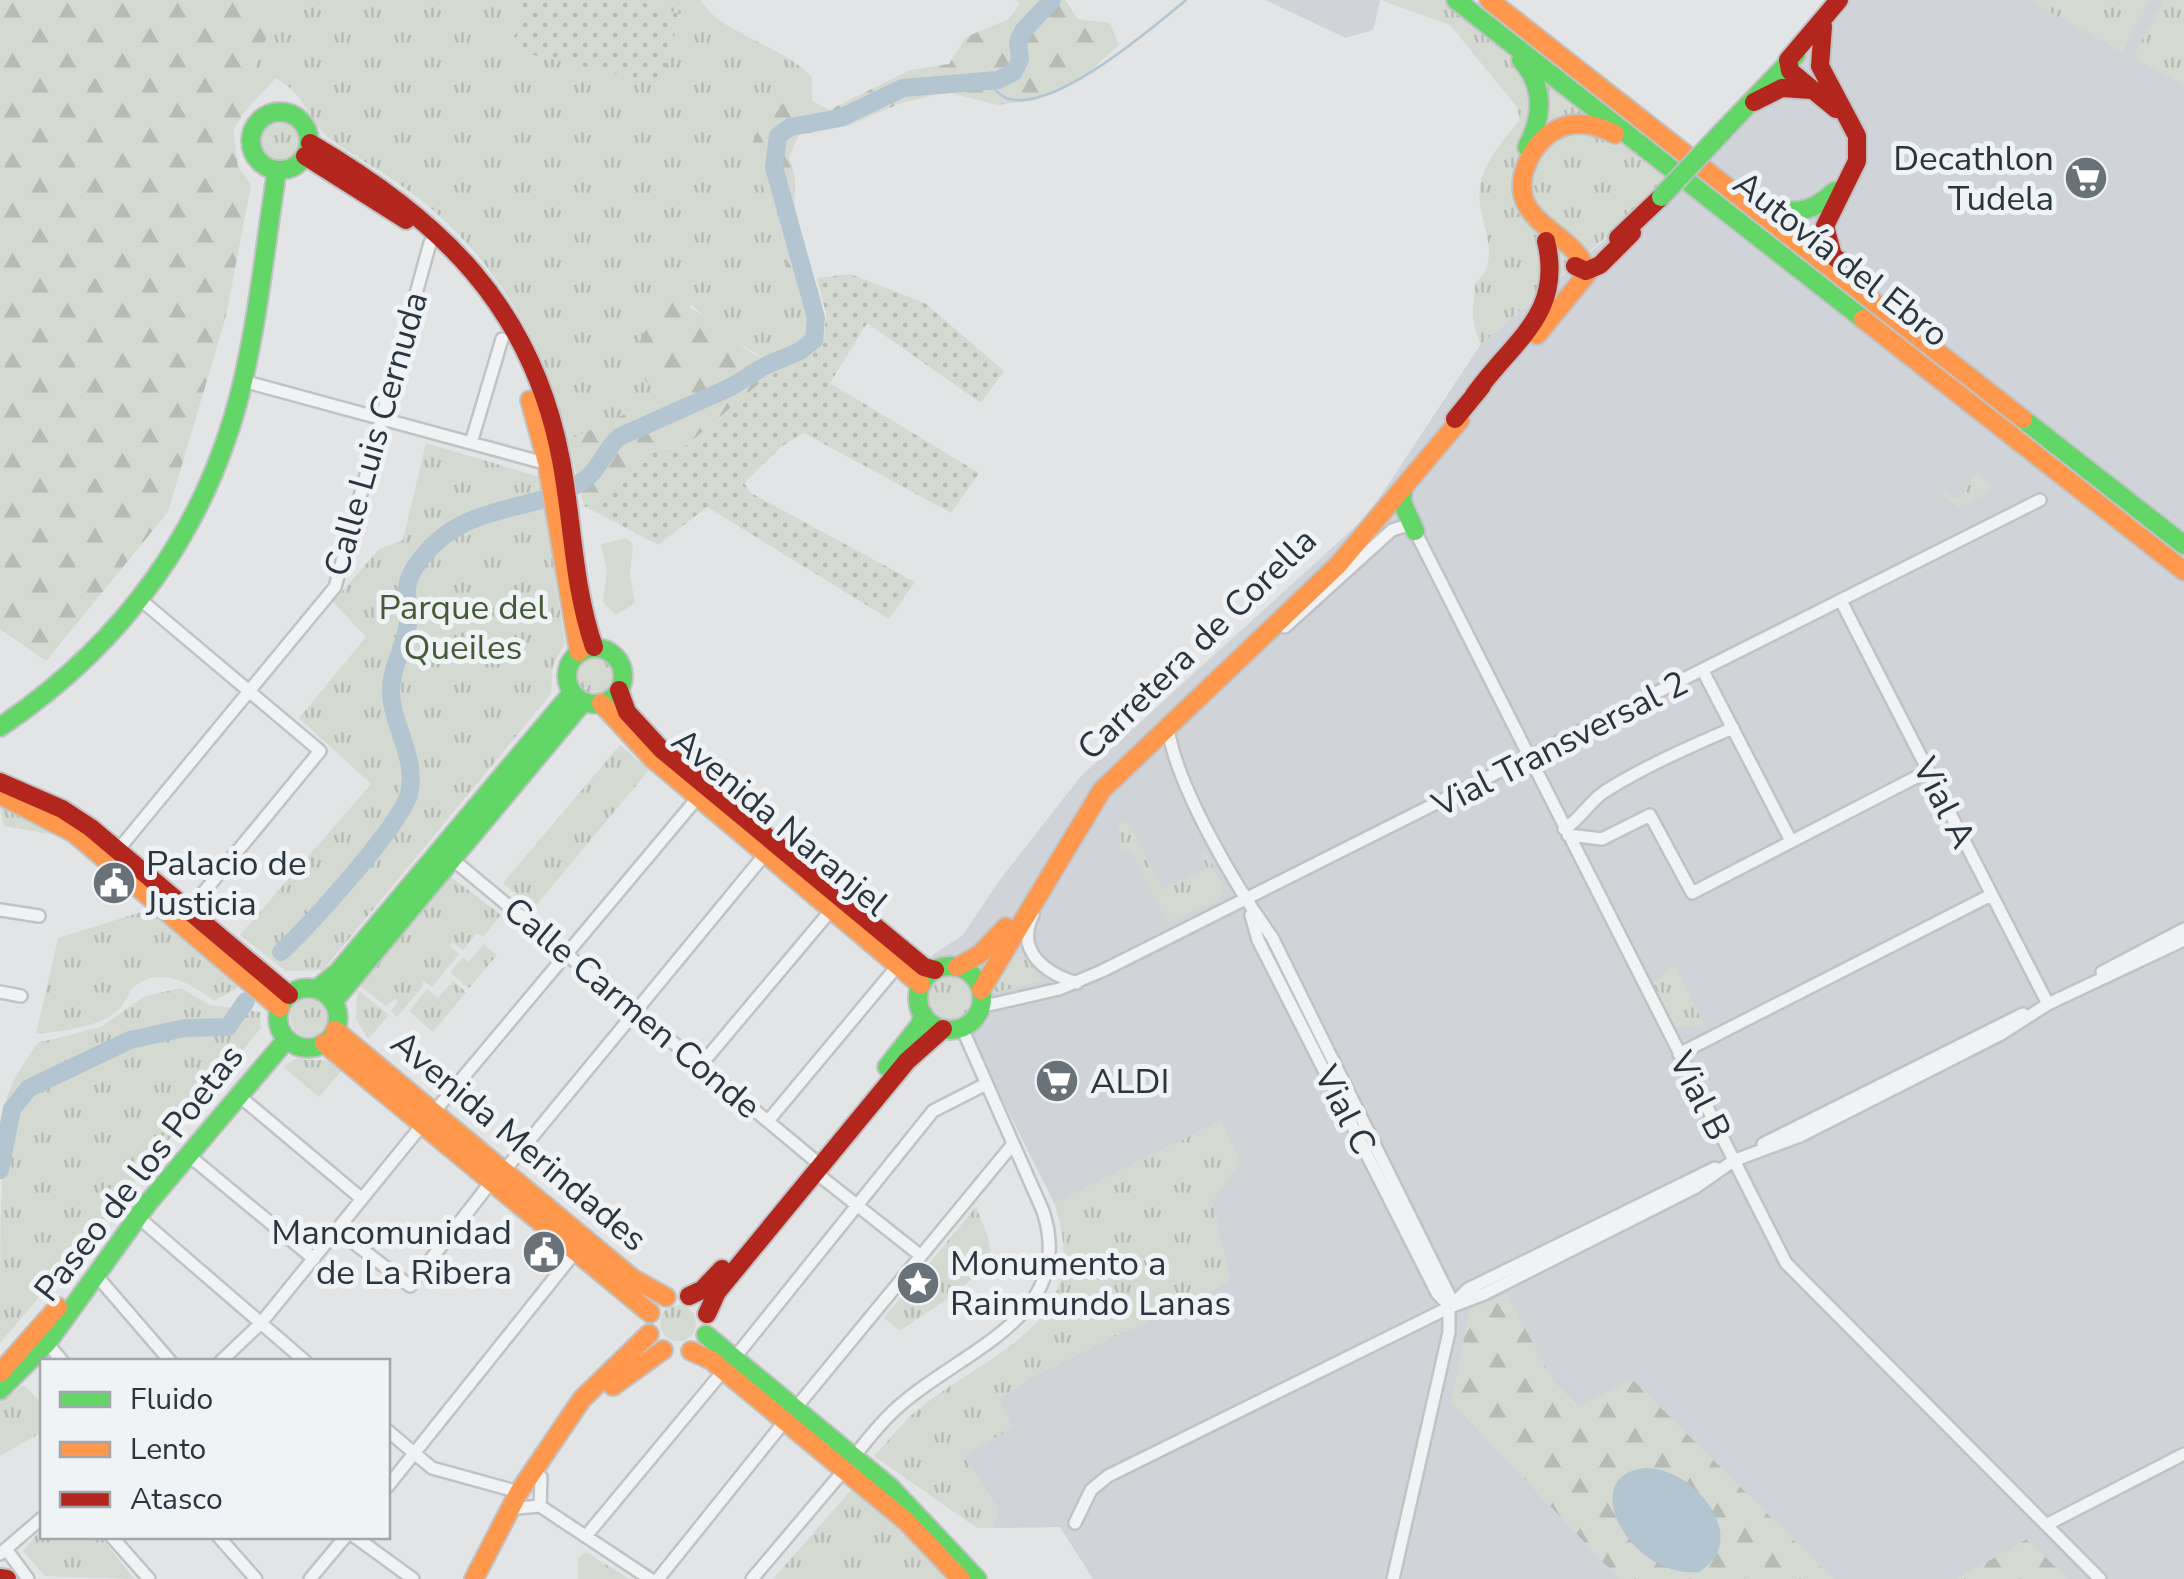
<svg xmlns="http://www.w3.org/2000/svg" width="2184" height="1579" viewBox="0 0 2184 1579" font-family="'Nunito Sans',sans-serif">
<style>
.built{fill:#d0d4d9}
.grass{fill:url(#grass-tufts)}
.forest{fill:url(#forest-firs)}
.garden{fill:url(#garden-dots)}
.pitch{fill:#d4dad2}
.water{fill:#b2c5d0}
.lines{fill:none;stroke-linecap:round;stroke-linejoin:round}
.stream{stroke:#b2c5d0;stroke-width:2.5}
.river{stroke:#b2c5d0;stroke-width:18}
.street-casing{stroke:#c0c2c4;stroke-width:16}
.fast-casing{stroke:#c0c2c4;stroke-width:22}
.slow-casing{stroke:#c0c2c4;stroke-width:22}
.jam-casing{stroke:#c0c2c4;stroke-width:22}
.street{stroke:#f1f2f4;stroke-width:11}
.fast{stroke:#63d668;stroke-width:18}
.slow{stroke:#ff974d;stroke-width:18}
.jam{stroke:#b3261e;stroke-width:18}
.fast-bridge-casing{stroke:#bec1c4;stroke-width:22;stroke-linecap:butt}
.fast-bridge{stroke:#63d668;stroke-width:18}
.labels{text-anchor:middle;dominant-baseline:central;stroke-width:10;stroke-linejoin:round;paint-order:stroke}
.poi-label{font-size:35px;fill:#2a353f;stroke:#f0f3f6;text-anchor:start}
.street-label{font-size:35px;fill:#2a353f;stroke:#f0f3f6}
.park-label{font-size:35px;fill:#445a38;stroke:#f0f3f6}
</style>
<defs>
<pattern id="grass-tufts" width="24" height="20" patternUnits="userSpaceOnUse" patternTransform="scale(2.5)"><rect width="24" height="20" fill="#d4dad2"/><path d="M3 7l-1-3M5 7V3M7 7l1-3M15 17l-1-3M17 17v-4M19 17l1-3" fill="none" stroke="#b6bcb5"/></pattern>
<pattern id="forest-firs" width="22" height="20" patternUnits="userSpaceOnUse" patternTransform="scale(2.5)"><rect width="22" height="20" fill="#d4dad2"/><path d="M5 1l3.5 6h-7zM16 11l3.5 6h-7z" fill="#b6bcb5"/></pattern>
<pattern id="garden-dots" width="8" height="8" patternUnits="userSpaceOnUse" patternTransform="scale(2.5)"><rect width="8" height="8" fill="#d4dad2"/><path d="M2 2h.1M6 6h.1" fill="none" stroke="#b6bcb5" stroke-width="1.8" stroke-linecap="round"/></pattern>
</defs>
<rect width="100%" height="100%" fill="#e2e4e6"/>
<path class="built" d="M1265 0H1380V2L1373 30 1346 38Z
M1835 0H2184V1579H2068L2027 1540 1957 1579H1833L1633 1380 1578 1407 1554 1383 1506 1294 1451 1401 1619 1579H1093L1060 1527 993 1528 998 1509 964 1455 998 1400 1033 1376 1230 1281 1212 1201 1221 1121 1054 1203 931 956 963 935 999 881 1081 776 1368 515 1481 344 1667 188Z"/>
<path class="grass" d="M281 0H524L660 84 680 15 634 0H701C717 32 782 45 812 77V104L748 158 779 217 789 278 804 302 805 325 798 339 782 344 766 359 727 337 691 304 663 404 623 415 568 440C546 344 492 253 413 194 387 174 357 158 330 139 308 122 309 97 276 78L245 111 248 86Z
M1380 0H1471L1689 166 1481 344C1470 323 1473 307 1475 284 1506 255 1475 222 1480 187 1484 161 1504 139 1520 120L1517 107 1450 25Z
M2028 0H2150L2122 52Z
M2164 0H2184V85L2133 57Z
M259 140a22 22 0 1 1 44 0a22 22 0 1 1-44 0Z
M426 443 540 477 565 643 553 665 551 694 323 970 286 971 240 935 371 784 299 718 366 637 333 602 379 549 403 540Z
M1978 472 1991 485 1988 493 1959 507 1941 495 1945 491 1957 500Z
M574 675a22 22 0 1 1 44 0a22 22 0 1 1-44 0Z
M620 745 649 770 533 909 503 883Z
M0 804 47 826 57 835 3 826Z
M1128 821 1162 889 1207 868 1201 854 1206 852 1223 887 1218 901 1167 922 1130 849 1120 852 1119 825Z
M451 877 501 915 483 937 477 933 463 950 452 942 450 946 459 954 432 987 422 980 423 986 397 1017 391 1011 398 1002 395 999 386 1006 360 986Z
M151 909 237 979V988L214 1001C193 985 163 966 136 985 128 990 126 1004 118 1010 99 1028 61 1031 36 1034L58 938Z
M483 944 497 955 469 988 450 972 463 957 469 962Z
M1023 952 1042 981 992 993 990 989 1006 959Z
M1674 965 1706 1028 1675 1025 1653 983Z
M927 998a24 24 0 1 1 48 0a24 24 0 1 1-48 0Z
M453 981 466 992 433 1032 409 1011 427 989 438 998Z
M181 988 210 1005 260 1012 261 1028 72 1257 54 1285 52 1282 0 1343C0 1271 0 1165 7 1097 13 1078 27 1060 37 1043L101 1027 145 996Z
M357 989 389 1015 368 1039 356 1019Z
M290 1017a20 20 0 1 1 40 0a20 20 0 1 1-40 0Z
M295 1059 335 1061 344 1068 319 1097 283 1067Z
M1221 1121 1241 1162 1212 1201 1230 1281 1033 1376 999 1400 1013 1428 964 1455 998 1509 993 1528H977L874 1456C888 1442 901 1424 916 1411 993 1349 1096 1325 1054 1203Z
M976 1207C981 1221 991 1239 990 1253 988 1277 920 1316 900 1331L884 1318Z
M660 1323a18 18 0 1 1 36 0a18 18 0 1 1-36 0Z
M24 1385 42 1404V1432L0 1456V1402Z
M852 1489 921 1547 950 1579H773Z
M42 1528V1536L101 1537 134 1579 45 1576 23 1551Z
M586 1552 629 1579H578V1558Z"/>
<path class="forest" d="M0 0H281L248 86 245 111 233 130 238 166 251 185 226 316 168 512 46 661 0 629Z
M1015 0H1065L1078 19 1110 23 1119 45 1081 79 1027 101 997 105 947 92 901 103 850 125 799 135 789 157C801 186 791 194 796 218 804 261 827 295 824 340L760 383 682 449C633 444 646 464 619 486 609 494 595 500 584 506L568 440 623 415 663 404 630 359 663 299C710 307 722 341 765 359L782 344 799 338 805 325 804 302 789 278 779 217 748 158C756 125 770 108 800 94L829 110 910 70 949 64 966 37 1009 19 1020 3Z
M1507 1294 1554 1383 1577 1407 1633 1380 1833 1579H1619L1451 1401 1470 1310Z
M2027 1539 2068 1579H1957Z"/>
<path class="garden" d="M524 0H634L680 14 661 84 512 50Z
M850 274 925 303 1004 371 981 403 867 323 830 383 979 473 951 513 804 433 782 446 744 483 751 493 915 582 889 619 707 507 658 545 584 506C595 500 609 494 619 486 646 464 632 445 682 449L760 383 824 340 826 314 817 278Z"/>
<path class="pitch" d="M627 538 633 545 630 576 635 603 616 615 603 602 607 572 601 544Z"/>
<path class="water" d="M1646 1468C1694 1468 1753 1539 1699 1572 1630 1579 1574 1474 1646 1468Z"/>
<g class="lines">
<path class="stream" d="M988 83C993 87 1000 96 1006 98 1052 115 1152 28 1186 0"/>
<path class="river" d="M765 366 800 351 814 340 816 318 774 167 778 136 790 127 840 118 903 88 998 80 1014 72 1020 59 1018 42 1023 31 1052 0
M281 952C309 926 400 826 409 794 418 758 391 725 391 690 391 667 405 647 408 624 411 596 398 589 420 560 467 497 536 517 587 478 599 469 606 448 619 437L731 387 760 369
M0 1170 12 1109 29 1088 130 1040 185 1028 228 1027 246 1001"/>
<g class="street-casing">
<path id="street" d="M243 381 548 464
M471 443 502 339
M142 601 320 751 198 899
M1841 601 2048 1004
M1285 627 1392 530 1405 526 1415 531 1786 1263 2100 1579
M1703 671 1791 841
M1168 727C1175 784 1237 889 1272 937L1449 1295V1332L1393 1579
M1564 829C1580 820 1588 803 1604 792 1645 766 1689 747 1733 728
M1568 835 1602 839 1650 815 1692 893 1928 771
M118 850 335 587 430 243
M452 859 812 1158
M0 910 39 916
M1033 915C1015 951 1045 973 1077 983
M1251 915 1258 940 1437 1293 1450 1307
M2102 972 2184 929
M0 992 21 996
M980 1007 1059 989 1102 971 2040 500
M1679 1054 1991 895
M700 1066 832 909
M238 1095 362 1199
M434 1112 699 796
M768 1121 899 964
M1763 1144 2023 1014
M187 1154 314 1259
M504 1171 766 853
M815 1172 921 1256
M138 1217 306 1362
M337 1230 410 1286 491 1182
M96 1275 171 1362
M1453 1304 1468 1289 1715 1168
M47 1343 63 1362
M732 1361 933 1111 986 1084
M220 1362 261 1323 422 1125
M794 1410 1013 1144
M388 1431 432 1468 519 1492
M852 1459C868 1439 885 1417 905 1401 968 1348 1077 1314 1043 1211L962 1028
M388 1486 576 1251
M540 1506 541 1477
M518 1508 540 1506 650 1579
M1075 1523 1091 1490 1108 1476 1450 1307 1484 1294 1696 1187 1733 1161 1800 1136 2001 1034 2048 1004 2184 940
M2048 1524 2184 1454
M111 1536 149 1579
M218 1536 256 1579
M354 1536 413 1579
M586 1536 724 1370
M6 1549 28 1579
M0 1554 42 1518
M310 1579 346 1536
M658 1579 784 1422
M752 1579 845 1469"/>
</g>
<g class="fast-casing">
<path id="fast" d="M1456 0 1863 319
M1521 60C1545 86 1543 117 1527 147
M251 141a29 29 0 1 1 58 0a29 29 0 1 1-58 0Z
M1723 131 1796 55
M1760 199C1788 218 1811 214 1835 191
M2023 419 2184 545
M1403 490 1402 502 1415 531
M567 676a28 28 0 1 1 56 0a28 28 0 1 1-56 0Z
M0 727C124 644 209 527 243 381 259 312 266 240 277 170
M918 998a32 32 0 1 1 64 0a32 32 0 1 1-64 0Z
M278 1018a30 30 0 1 1 60 0a30 30 0 1 1-60 0Z
M317 989 338 972 572 693
M333 1002 583 702
M887 1067 920 1025 923 1014
M706 1335 890 1487 977 1579
M0 1390 47 1343 148 1203 287 1039"/>
</g>
<g class="slow-casing">
<path id="slow" d="M1489 0 2023 419
M1863 319 2184 571
M1537 335 1587 274C1579 230 1498 224 1529 159 1536 145 1547 133 1562 127 1581 120 1598 126 1615 134
M530 400 547 462 579 652
M601 703 652 758 921 985
M0 795 74 833 280 1008
M957 967 980 954 1006 927
M981 990 1102 790 1338 565 1460 420
M335 1030 632 1278 666 1297
M324 1043 650 1313
M691 1351 711 1360 907 1522 961 1579
M0 1373 58 1307
M613 1386 663 1350
M474 1579 519 1492 582 1399 649 1334"/>
</g>
<g class="jam-casing">
<path id="jam" d="M1823 26 1820 66 1857 136V161L1825 226 1833 256 1848 267
M1754 102 1782 88 1811 90
M1836 109 1790 71 1788 60 1839 0
M310 143C439 219 532 305 561 460 573 523 573 586 594 647
M305 156 406 220
M1618 238 1661 197
M1575 266 1586 271 1600 265 1632 233
M1474 395C1512 341 1564 315 1546 241
M1455 419 1482 386
M619 690 627 712 661 749 924 967 935 970
M0 782 62 809 91 828 289 995
M689 1296 702 1290 722 1269
M707 1314 717 1292 907 1061 943 1029
M0 1578 7 1579"/>
</g>
<use href="#street" class="street"/>
<use href="#fast" class="fast"/>
<use href="#slow" class="slow"/>
<use href="#jam" class="jam"/>
<g class="fast-bridge-casing">
<path id="fast-bridge" d="M1661 197 1723 131"/>
</g>
<use href="#fast-bridge" class="fast-bridge"/>
</g>
<defs>
<g id="supermarket-disc" transform="scale(2.25)"><circle r="9.5" fill="#6a7279" stroke="#f0f3f6"/><path d="M-6-5.5h2.5l.6 2H6L4.5 2H-2.5L-4.4-4H-6ZM-1.5 3.2a1.3 1.3 0 1 0 .1 0ZM3 3.2a1.3 1.3 0 1 0 .1 0Z" fill="#fff"/></g>
<g id="civic-disc" transform="scale(2.25)"><circle r="9.5" fill="#6a7279" stroke="#f0f3f6"/><path d="M-.6-6.5H3V-4.5H.6V-3L4-1V1h2V6H-6V1h2V-1L-.6-3ZM-1.2 2.5V6h2.4V2.5Z" fill="#fff"/></g>
<g id="sight-disc" transform="scale(2.25)"><circle r="9.5" fill="#6a7279" stroke="#f0f3f6"/><path d="M0-6L1.8-2.2L6-1.7L2.9 1.2L3.7 5.4L0 3.3L-3.7 5.4L-2.9 1.2L-6-1.7L-1.8-2.2Z" fill="#fff"/></g>
</defs>
<g fill-rule="evenodd">
<use href="#supermarket-disc" x="2086" y="178"/>
<use href="#civic-disc" x="114" y="883"/>
<use href="#supermarket-disc" x="1057" y="1081"/>
<use href="#civic-disc" x="544" y="1252"/>
<use href="#sight-disc" x="918" y="1283"/>
</g>
<g class="labels">
<g class="poi-label">
<text x="2054" y="158" text-anchor="end">Decathlon<tspan x="2054" dy="40">Tudela</tspan></text>
<text x="146" y="863">Palacio de<tspan x="146" dy="40">Justicia</tspan></text>
<text x="1090" y="1081">ALDI</text>
<text x="512" y="1232" text-anchor="end">Mancomunidad<tspan x="512" dy="40">de La Ribera</tspan></text>
<text x="950" y="1263">Monumento a<tspan x="950" dy="40">Rainmundo Lanas</tspan></text>
</g>
<g class="street-label">
<text transform="translate(1841 259) rotate(38)">Autovía del Ebro</text>
<text transform="translate(376 434) rotate(-74)">Calle Luis Cernuda</text>
<text transform="translate(1197 644) rotate(-44)">Carretera de Corella</text>
<text transform="translate(1560 744) rotate(-27)">Vial Transversal 2</text>
<text transform="translate(1944 803) rotate(63)">Vial A</text>
<text transform="translate(780 822) rotate(40)">Avenida Naranjel</text>
<text transform="translate(632 1008) rotate(40)">Calle Carmen Conde</text>
<text transform="translate(1700 1096) rotate(63)">Vial B</text>
<text transform="translate(1345 1110) rotate(63)">Vial C</text>
<text transform="translate(519 1141) rotate(40)">Avenida Merindades</text>
<text transform="translate(139 1173) rotate(-52)">Paseo de los Poetas</text>
</g>
<g class="park-label">
<text x="463" y="607">Parque del<tspan x="463" dy="40">Queiles</tspan></text>
</g>
</g>
<rect x="40" y="1359" width="350" height="180" fill="#f0f3f6" stroke="#a1a7ad" stroke-width="2.5"/>
<rect x="60" y="1392" width="50" height="15" fill="#63d668" stroke="#a1a7ad" stroke-width="2.5"/>
<text x="130" y="1409" font-size="30" fill="#2a353f">Fluido</text>
<rect x="60" y="1442" width="50" height="15" fill="#ff974d" stroke="#a1a7ad" stroke-width="2.5"/>
<text x="130" y="1459" font-size="30" fill="#2a353f">Lento</text>
<rect x="60" y="1492" width="50" height="15" fill="#b3261e" stroke="#a1a7ad" stroke-width="2.5"/>
<text x="130" y="1509" font-size="30" fill="#2a353f">Atasco</text>
</svg>
